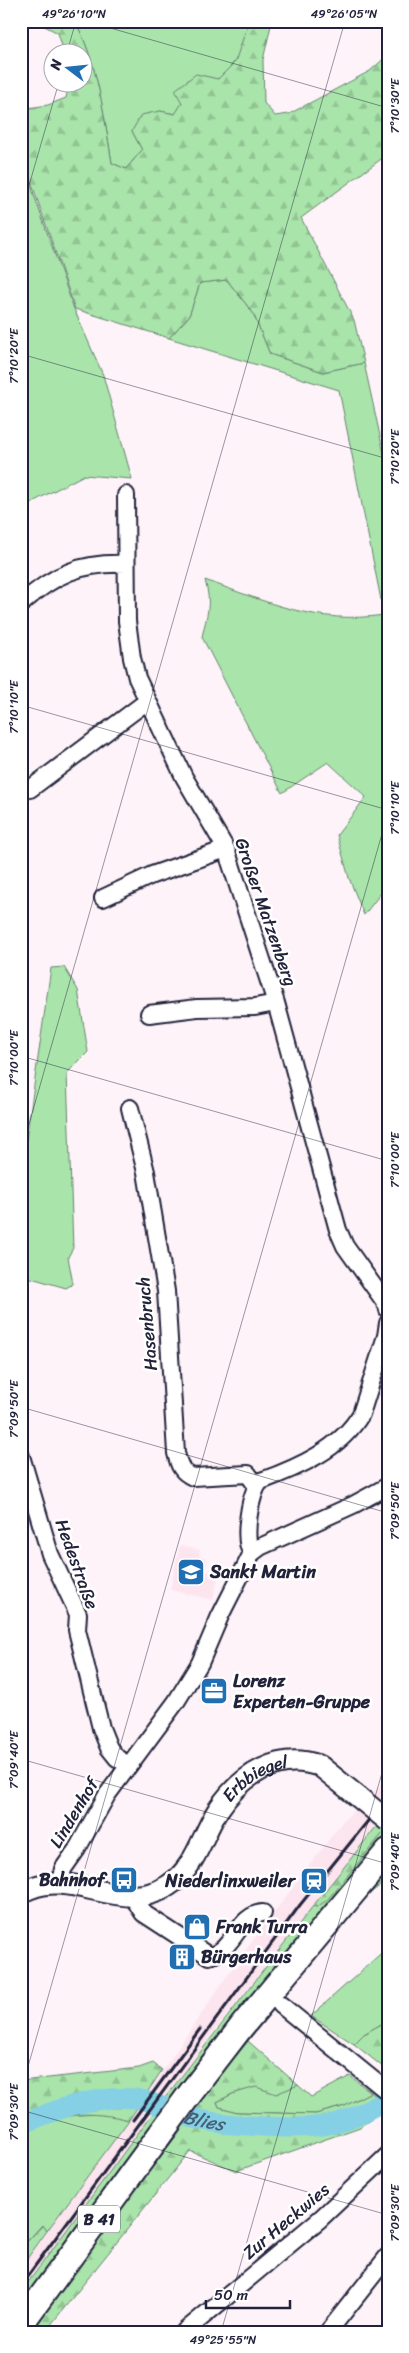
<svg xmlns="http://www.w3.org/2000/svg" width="409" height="2353" viewBox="0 0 409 2353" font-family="Sriracha,sans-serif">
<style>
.built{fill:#fde5ef}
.grass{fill:#a9e4aa;stroke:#668372}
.forest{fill:url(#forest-firs);stroke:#668372}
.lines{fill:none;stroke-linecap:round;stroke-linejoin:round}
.river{stroke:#85d0e5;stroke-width:20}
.minor-casing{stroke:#22223b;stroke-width:20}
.major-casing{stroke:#22223b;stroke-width:24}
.highway-casing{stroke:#22223b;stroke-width:28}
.minor{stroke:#fff;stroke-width:16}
.major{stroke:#fff;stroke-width:20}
.highway{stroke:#fff;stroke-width:24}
.rail{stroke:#22223b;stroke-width:3}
.major-bridge-casing{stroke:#22223b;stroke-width:24;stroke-linecap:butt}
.major-bridge{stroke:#fff;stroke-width:20}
.ticks{fill:none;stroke:#22223b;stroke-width:1;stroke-opacity:0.45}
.labels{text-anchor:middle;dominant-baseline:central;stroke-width:5;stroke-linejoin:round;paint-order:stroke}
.shield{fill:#fff;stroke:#646476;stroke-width:1}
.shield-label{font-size:16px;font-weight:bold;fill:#22223b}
.street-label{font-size:18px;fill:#22223b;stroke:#fff}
.poi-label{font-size:18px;font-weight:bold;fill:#22223b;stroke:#fff;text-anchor:start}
.water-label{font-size:19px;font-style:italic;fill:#455f76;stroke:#fff}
.neatline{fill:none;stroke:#22223b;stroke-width:2}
.ticks-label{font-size:12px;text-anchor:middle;fill:#22223b}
</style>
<defs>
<pattern id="forest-firs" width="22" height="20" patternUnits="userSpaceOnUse" patternTransform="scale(1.25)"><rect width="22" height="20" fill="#a9e4aa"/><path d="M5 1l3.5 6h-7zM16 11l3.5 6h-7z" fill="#91c393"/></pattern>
</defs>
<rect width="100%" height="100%" fill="#fef3f8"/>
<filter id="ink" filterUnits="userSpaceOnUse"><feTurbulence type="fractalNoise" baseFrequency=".02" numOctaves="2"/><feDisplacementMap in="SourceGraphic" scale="10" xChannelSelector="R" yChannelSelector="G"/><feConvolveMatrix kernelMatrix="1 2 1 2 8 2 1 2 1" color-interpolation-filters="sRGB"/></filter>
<g filter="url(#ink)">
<path class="built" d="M180 1545 200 1550 199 1556 207 1558 205 1571 219 1574 213 1600 170 1590Z
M388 1778V1812L217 2028 21 2292V2267L129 2120 235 1964 342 1822Z"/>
<path class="grass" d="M75 21H249C244 34 242 52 234 62 219 85 190 92 175 114L160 111 132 131 142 150 126 169 112 163C104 116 98 64 75 21Z
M21 135 25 164 34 195 74 309 103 375 132 479 84 475 21 508Z
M227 280 253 313 270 354 323 372 364 363 388 472V884L364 915 349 878 337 835 366 797 328 762 282 793 202 637C207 613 212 606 205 580 267 602 317 625 384 615L339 390 169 338 189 316 200 283Z
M64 967 78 990 88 1052 67 1073 73 1248 68 1257 73 1284 66 1288 21 1275V1175L51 968Z
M388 1827V1880L366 1896 199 2101 177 2135 42 2315 21 2332V2292L144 2125 313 1906 317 1907Z
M388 1947 386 2022 364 2034 354 2044 311 2016Z
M350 2076 371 2092 345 2106 316 2114 237 2112 219 2107 217 2102 232 2094 256 2086 276 2093 298 2085 311 2097Z
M95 2114 111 2115 129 2120 47 2231 42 2225 21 2248V2137C40 2116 69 2116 95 2114Z"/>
<path class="forest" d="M35 21H75C98 64 104 116 112 163L126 169 142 150 132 131 141 115 160 111 175 114 182 103 175 90 196 74 218 79 235 62 249 21H272L263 60 264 103 275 116 289 114 370 71 388 55V154L301 218 354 320 364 363 323 372 270 354 253 313 227 280 200 283 189 316 169 338 75 309 25 164 21 139V109L48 105 66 98 69 83 82 82V52H64L58 33Z
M388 1812V1827L327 1900 317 1907 313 1906Z
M388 2020V2071L354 2044 364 2034Z
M248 2041 298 2085 276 2094 256 2087 232 2094 217 2102 219 2107 237 2112 316 2114 345 2106 371 2092 388 2106 360 2127 236 2171 190 2151 45 2332H27L177 2135 199 2101Z
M153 2063 162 2070 129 2120C96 2111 46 2110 21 2136V2081L139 2068Z
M43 2225 47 2231 21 2267V2248Z"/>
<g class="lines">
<path class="river" id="s1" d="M21 2125C55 2109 90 2097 127 2098 149 2098 169 2111 189 2117 211 2123 234 2125 257 2126 311 2130 341 2129 388 2098"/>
<g class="minor-casing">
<path id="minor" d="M126 495 127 621 132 658 137 678 184 777 226 849 276 1003 338 1230 345 1246 387 1305 388 1310
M21 604C54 574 82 562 126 564
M30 789 146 702
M103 898 152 875 226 849
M149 1014 197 1008 255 1007 276 1003
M130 1108 146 1172 166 1291 176 1453C179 1465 181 1472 193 1477L248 1474 256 1485
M21 1456 50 1554 78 1614 77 1630 101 1728 109 1748 117 1758 127 1764
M252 1553C242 1542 250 1490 261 1481 297 1468 341 1449 361 1414L386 1336 388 1323
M60 1884 63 1869 77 1849 107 1795 176 1702 200 1663 220 1616 252 1553 260 1547 353 1505 388 1486
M133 1897 143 1913 209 1956C234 1951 238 1914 263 1913
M281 2005 388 2092
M184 2332 320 2219 388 2155
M328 2332 388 2256"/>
</g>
<g class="major-casing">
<g id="major">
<path id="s2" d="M21 1893C72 1861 126 1924 177 1879 197 1861 204 1832 218 1810 241 1775 278 1751 320 1766"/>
</g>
</g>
<g class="highway-casing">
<path id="highway" d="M21 2324 189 2095 242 2026 388 1851"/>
</g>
<use href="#minor" class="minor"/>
<use href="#major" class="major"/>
<use href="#highway" class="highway"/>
<path class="rail" d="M133 2120 200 2029
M21 2285 300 1905 388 1796"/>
<g class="major-bridge-casing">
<path id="major-bridge" d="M320 1766 388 1821"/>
</g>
<use href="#major-bridge" class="major-bridge"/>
</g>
</g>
<path class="ticks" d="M86 21 388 108M67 52 76 21M21 213 59 82M21 354 388 459M21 705 388 810M21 1056 388 1161M21 1152 345 21M21 1407 388 1513M21 1759 388 1864M21 2091 388 813M21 2110 388 2215M221 2332 388 1752"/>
<defs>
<g id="school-square" transform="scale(1.4375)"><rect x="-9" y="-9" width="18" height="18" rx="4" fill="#1f6fb2" stroke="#fff"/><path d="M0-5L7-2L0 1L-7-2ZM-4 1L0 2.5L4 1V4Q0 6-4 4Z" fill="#fff"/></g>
<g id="office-square" transform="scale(1.4375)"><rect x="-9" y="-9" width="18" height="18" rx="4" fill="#1f6fb2" stroke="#fff"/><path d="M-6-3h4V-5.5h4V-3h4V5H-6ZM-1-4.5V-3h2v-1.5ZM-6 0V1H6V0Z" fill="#fff"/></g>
<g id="bus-square" transform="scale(1.4375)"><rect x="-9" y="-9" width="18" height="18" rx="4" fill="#1f6fb2" stroke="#fff"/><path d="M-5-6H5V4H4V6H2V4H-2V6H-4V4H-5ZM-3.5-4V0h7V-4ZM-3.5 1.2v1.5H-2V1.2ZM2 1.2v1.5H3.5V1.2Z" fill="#fff"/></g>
<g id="station-square" transform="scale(1.4375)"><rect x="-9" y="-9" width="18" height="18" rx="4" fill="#1f6fb2" stroke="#fff"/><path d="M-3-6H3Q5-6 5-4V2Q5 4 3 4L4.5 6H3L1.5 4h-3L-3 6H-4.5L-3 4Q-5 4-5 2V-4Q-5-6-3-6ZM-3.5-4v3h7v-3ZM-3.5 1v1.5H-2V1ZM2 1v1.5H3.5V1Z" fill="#fff"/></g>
<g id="shop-square" transform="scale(1.4375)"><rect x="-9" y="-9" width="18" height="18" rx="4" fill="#1f6fb2" stroke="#fff"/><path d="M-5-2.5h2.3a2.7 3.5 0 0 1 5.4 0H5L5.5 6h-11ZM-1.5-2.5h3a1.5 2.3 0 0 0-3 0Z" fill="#fff"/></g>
<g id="building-square" transform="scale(1.4375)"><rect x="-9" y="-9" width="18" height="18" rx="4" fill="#1f6fb2" stroke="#fff"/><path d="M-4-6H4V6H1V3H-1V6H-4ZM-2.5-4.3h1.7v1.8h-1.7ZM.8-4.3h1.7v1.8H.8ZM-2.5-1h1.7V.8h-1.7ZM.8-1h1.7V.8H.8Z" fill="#fff"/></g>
</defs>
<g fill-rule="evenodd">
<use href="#school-square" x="191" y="1572"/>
<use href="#office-square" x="214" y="1691"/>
<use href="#bus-square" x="124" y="1880"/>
<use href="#station-square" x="314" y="1881"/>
<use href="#shop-square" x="197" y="1927"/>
<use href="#building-square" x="182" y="1957"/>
</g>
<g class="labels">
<rect class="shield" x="78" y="2205.5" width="42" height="27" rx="4"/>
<g class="shield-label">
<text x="99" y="2219">B 41</text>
</g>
<g class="street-label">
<text transform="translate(266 912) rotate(71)">Großer Matzenberg</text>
<text transform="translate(147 1324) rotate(-95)">Hasenbruch</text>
<text transform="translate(77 1564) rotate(70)">Hedestraße</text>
<text stroke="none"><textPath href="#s2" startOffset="294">Erbbiegel</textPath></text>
<text transform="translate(74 1813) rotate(-59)">Lindenhof</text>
<text transform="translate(286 2221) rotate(-40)">Zur Heckwies</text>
</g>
<g class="poi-label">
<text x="210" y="1572">Sankt Martin</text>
<text x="233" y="1681">Lorenz<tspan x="233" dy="21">Experten-Gruppe</tspan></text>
<text x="105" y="1880" text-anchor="end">Bahnhof</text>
<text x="295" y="1881" text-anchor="end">Niederlinxweiler</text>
<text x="216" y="1927">Frank Turra</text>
<text x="201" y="1957">Bürgerhaus</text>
</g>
<g class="water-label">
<text stroke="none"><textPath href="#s1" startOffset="191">Blies</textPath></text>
</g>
</g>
<rect width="409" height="2353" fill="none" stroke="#fff" stroke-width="55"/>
<g transform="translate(68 68) rotate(286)"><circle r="24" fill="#ffffff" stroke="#a7a7b1"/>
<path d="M0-4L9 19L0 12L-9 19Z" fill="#1f6fb2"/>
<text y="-8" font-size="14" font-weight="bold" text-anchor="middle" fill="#22223b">N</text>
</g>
<path d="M206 2300v8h84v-8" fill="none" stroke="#22223b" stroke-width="2.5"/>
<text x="214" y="2300" font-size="15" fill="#22223b" stroke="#ffffff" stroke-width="4" paint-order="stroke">50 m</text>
<rect x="28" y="28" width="354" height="2298" class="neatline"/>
<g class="ticks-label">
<text x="74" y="18">49°26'10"N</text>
<text x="344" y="18">49°26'05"N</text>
<text transform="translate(395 106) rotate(-90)" y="4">7°10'30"E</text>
<text transform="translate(14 356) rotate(-90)" y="4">7°10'20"E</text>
<text transform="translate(395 457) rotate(-90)" y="4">7°10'20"E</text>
<text transform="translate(14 707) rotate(-90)" y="4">7°10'10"E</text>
<text transform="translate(395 808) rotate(-90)" y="4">7°10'10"E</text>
<text transform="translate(14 1058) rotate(-90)" y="4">7°10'00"E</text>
<text transform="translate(395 1160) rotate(-90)" y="4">7°10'00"E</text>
<text transform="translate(14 1409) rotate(-90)" y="4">7°09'50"E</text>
<text transform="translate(395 1511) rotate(-90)" y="4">7°09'50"E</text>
<text transform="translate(14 1760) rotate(-90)" y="4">7°09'40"E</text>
<text transform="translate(395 1862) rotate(-90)" y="4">7°09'40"E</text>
<text transform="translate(14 2112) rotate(-90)" y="4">7°09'30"E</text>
<text transform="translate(395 2213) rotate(-90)" y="4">7°09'30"E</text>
<text x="223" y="2344">49°25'55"N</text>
</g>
</svg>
